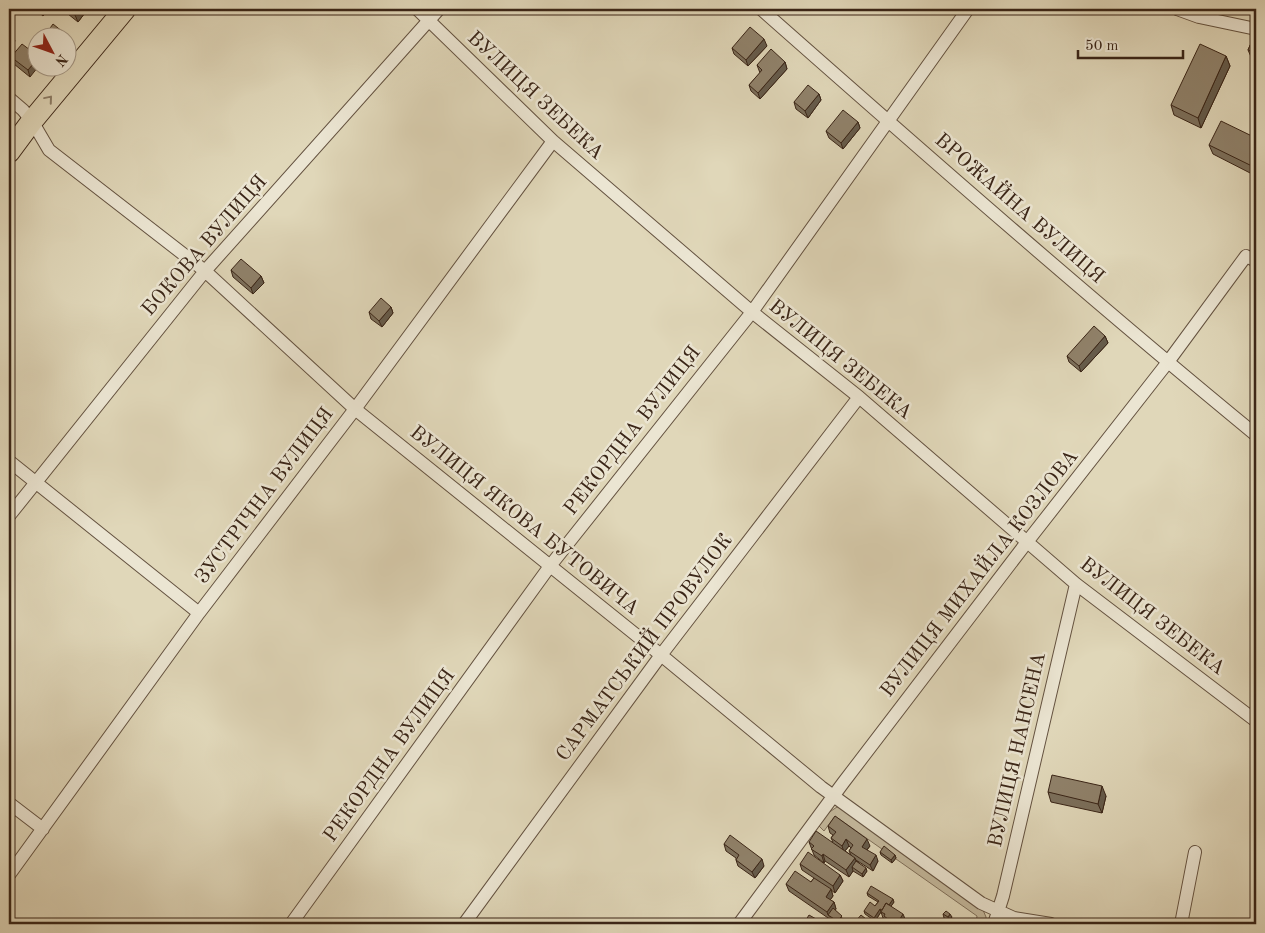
<svg xmlns="http://www.w3.org/2000/svg" width="1265" height="933" viewBox="0 0 1265 933" font-family="'Old Standard TT',serif">
<style>
.green{fill:#c4b99d;stroke:#7f6f5a}
.lines{fill:none;stroke-linecap:round;stroke-linejoin:round}
.minor-casing{stroke:#645240;stroke-width:14}
.trunk-casing{stroke:#3a2517;stroke-width:23}
.minor{stroke:#ebe5d2;stroke-width:12}
.trunk{stroke:#e0d7b9;stroke-width:21}
.wall{fill:#7c705c;stroke:#3a2517;fill-rule:evenodd}
.shaded-wall{fill:#655b4b;stroke:#3a2517}
.building{fill:#90826b;stroke:#3a2517}
.oneway{stroke:#8d7e68}
.labels{text-anchor:middle;dominant-baseline:central;stroke-width:5;stroke-linejoin:round;paint-order:stroke}
.street-label{font-size:20px;fill:#3a2517;stroke:#ebe5d2}
</style>
<rect width="100%" height="100%" fill="#e0d7b9"/>
<filter id="stains"><feTurbulence type="fractalNoise" baseFrequency=".004" numOctaves="4"/><feColorMatrix values="0 0 0 0 .2 0 0 0 0 .09 0 0 0 0 .02 0 0 0 .5 -.17"/></filter>
<radialGradient id="worn" r=".72"><stop offset=".6" stop-color="#630" stop-opacity="0"/><stop offset="1" stop-color="#630" stop-opacity=".3"/></radialGradient>
<path class="green" d="M837 807H841L983 910 986 917V924H976L977 916 835 816 824 831 818 825 828 813Z"/>
<g class="lines">
<g class="minor-casing">
<path id="minor" d="M417 9 553 141 752 312 859 397 1076 584 1256 721
M761 9C924 153 1088 297 1256 435
M1177 9 1199 17 1256 29
M9 98 23 110 32 121 49 150 205 271 355 409 661 655 821 787 981 903 1014 918 1051 924
M9 461 199 613
M9 516 205 271 439 9
M9 803 43 829
M9 875 199 613 355 409 553 141
M291 924 550 566 752 312 968 9
M464 924 661 655 859 397
M739 924 843 783 1027 542 1168 362 1246 256 1256 261
M994 924 1003 896 1076 584
M1181 924 1195 852"/>
</g>
<g class="trunk-casing">
<path id="trunk" d="M9 152 32 121 125 9"/>
</g>
<use href="#minor" class="minor"/>
<use href="#trunk" class="trunk"/>
</g>
<path class="wall" d="M35 9H46L47 12 43 16Z
M66 9H88L78 22 68 14Z
M1256 32V61L1252 59 1248 50Z
M767 46 748 66 734 54 732 48Z
M38 56 30 77 14 64 11 57Z
M1226 56 1230 66 1201 128 1174 115 1171 105Z
M785 62 787 69 760 99 751 91 749 85 760 73 757 65Z
M819 94 821 100 808 118 796 109 794 102Z
M858 122 860 128 843 149 829 138 826 131Z
M1256 138V176L1213 154 1209 145Z
M231 270 261 276 264 283 253 294 233 277Z
M391 307 393 313 382 327 371 319 369 312Z
M1105 336 1108 343 1081 372 1069 362 1067 356Z
M1048 792 1106 796 1102 813 1051 802Z
M828 826 870 846 867 850 878 861 873 871 856 860 867 871 863 877 853 871 849 877 825 861 824 863 814 855 809 842H833L831 838 833 835 830 833ZM849 846 851 848 849 851 851 855 845 851Z
M724 844 764 866 755 878 738 866 736 860V858L726 851Z
M880 852 895 855 896 858 892 863 881 855Z
M800 864 840 875 843 881 835 893 831 890 833 896 830 900 834 902 836 909 835 910 843 919 850 924H838L836 923V924H828L831 920 789 891 786 884 811 882 814 878 802 870Z
M867 893 894 902 891 906 906 921 903 924H888L886 923 885 919 883 918 881 912 875 921 865 914 864 911 875 906 878 902 868 896Z
M943 914 952 917 949 921 944 918Z"/>
<path class="shaded-wall" d="M45 9 47 12 43 16 42 12Z
M80 9H88L78 22 75 15Z
M11 32 15 41 9 49V35Z
M63 32 65 38H59Z
M764 39 767 46 748 66 746 60Z
M1226 56 1230 66 1201 128 1198 118Z
M38 58V67L30 77 28 70Z
M785 62 787 69 760 99 758 93Z
M819 94 821 100 808 118 805 111Z
M858 122 860 128 843 149 841 143Z
M261 276 264 283 253 294 251 288Z
M391 307 393 313 382 327 379 321Z
M1105 336 1108 343 1081 372 1079 366Z
M1102 786 1106 796 1102 813 1098 804Z
M846 839 849 846 844 852 842 846Z
M867 839 870 846 864 853 862 847Z
M823 854 825 861 824 863 822 856Z
M876 855 878 861 873 871 870 865Z
M895 855 896 858 892 863 891 860Z
M855 858 857 864 852 867 853 871 849 877 846 870Z
M762 859 764 866 755 878 752 872Z
M866 868 867 871 863 877 862 874Z
M840 875 843 881 835 893 833 886Z
M831 889 833 896 828 903 826 897Z
M893 899 894 902 885 915 884 912Z
M834 902 836 909 831 917 828 915 827 912Z
M880 909 881 912 875 921 874 918Z
M903 914 906 921 903 924H899L898 922Z
M950 914 952 917 949 921 948 917Z
M866 919 868 922 866 924H862Z"/>
<path class="building" d="M38 9H45L42 12Z
M67 9H80L75 15Z
M53 24 63 32 59 38H43Z
M750 27 764 39 746 60 732 48Z
M1256 32V53L1248 50Z
M22 44 38 56V58L28 70 11 57Z
M1200 44 1226 56 1198 118 1171 105Z
M771 49 785 62 758 93 749 85 762 70 757 65Z
M808 85 819 94 805 111 794 102Z
M843 110 858 122 841 143 826 131Z
M1221 121 1256 138V168L1209 145Z
M241 259 261 276 251 288 231 270Z
M381 298 391 307 379 321 369 312Z
M1094 326 1105 336 1079 366 1067 356Z
M1052 775 1102 786 1098 804 1048 792Z
M835 816 867 839 862 847 876 855 870 865 849 851 853 845 846 839 842 846 831 838 836 832 828 826Z
M816 831 855 858 846 870 823 854 822 856 811 849 814 846 809 842Z
M730 835 762 859 752 872 736 860 739 855 724 844Z
M884 846 895 855 891 860 880 852Z
M808 852 840 875 833 886 800 864Z
M856 861 866 868 862 874 852 867Z
M795 871 811 882 814 878 831 889 826 897 834 902 827 912 786 884Z
M871 886 893 899 889 905 886 903 882 910 880 909 874 918 864 911 870 902 875 906 879 901 867 893Z
M886 903 903 914 898 922 895 920 893 923 884 916 885 914 881 912Z
M833 908 842 916 840 918 850 924H842L828 915Z
M946 911 950 914 948 917 943 914Z
M809 915 825 924H805L804 923Z
M861 915 866 919 862 924H859L855 922Z
M760 920 766 924H756Z
M831 920 835 923 834 924H828Z"/>
<defs><path id="oneway-chevron" d="M-2-3.5L2.5 0L-2 3.5" fill="none" stroke-width="1.6" stroke-linecap="round" stroke-linejoin="round" transform="scale(1.25)"/></defs>
<use class="oneway" href="#oneway-chevron" transform="translate(49 99) rotate(-50)"/>
<g class="labels">
<g class="street-label">
<text transform="translate(535 96) rotate(43)">ВУЛИЦЯ ЗЕБЕКА</text>
<text transform="translate(1019 209) rotate(41)">ВРОЖАЙНА ВУЛИЦЯ</text>
<text transform="translate(205 246) rotate(-49)">БОКОВА ВУЛИЦЯ</text>
<text transform="translate(840 360) rotate(39)">ВУЛИЦЯ ЗЕБЕКА</text>
<text transform="translate(633 431) rotate(-52)">РЕКОРДНА ВУЛИЦЯ</text>
<text transform="translate(265 496) rotate(-53)">ЗУСТРІЧНА ВУЛИЦЯ</text>
<text transform="translate(524 521) rotate(39)">ВУЛИЦЯ ЯКОВА БУТОВИЧА</text>
<text transform="translate(980 574) rotate(-52)">ВУЛИЦЯ МИХАЙЛА КОЗЛОВА</text>
<text transform="translate(1152 617) rotate(38)">ВУЛИЦЯ ЗЕБЕКА</text>
<text transform="translate(645 648) rotate(-53)">САРМАТСЬКИЙ ПРОВУЛОК</text>
<text transform="translate(1018 750) rotate(-77)">ВУЛИЦЯ НАНСЕНА</text>
<text transform="translate(390 756) rotate(-54)">РЕКОРДНА ВУЛИЦЯ</text>
</g>
</g>
<rect width="1265" height="933" fill="none" stroke="#e0d7b9" stroke-width="30"/>
<rect x="10" y="10" width="1245" height="913" fill="none" stroke="#3a2517" stroke-width="2.5"/>
<rect x="15" y="15" width="1235" height="903" fill="none" stroke="#3a2517"/>
<g transform="translate(52 52) rotate(131)"><circle r="24" fill="#ebe5d2" stroke="#a49887"/>
<path d="M0-4L9 19L0 12L-9 19Z" fill="#8f2418"/>
<text y="-8" font-size="14" font-weight="bold" text-anchor="middle" fill="#3a2517">N</text>
</g>
<path d="M1078 50v8h105v-8" fill="none" stroke="#3a2517" stroke-width="2.5"/>
<text x="1085" y="50" font-size="15" fill="#3a2517" stroke="#ebe5d2" stroke-width="4" paint-order="stroke">50 m</text>
<rect width="100%" height="100%" filter="url(#stains)"/>
<rect width="100%" height="100%" fill="url(#worn)"/>
</svg>
